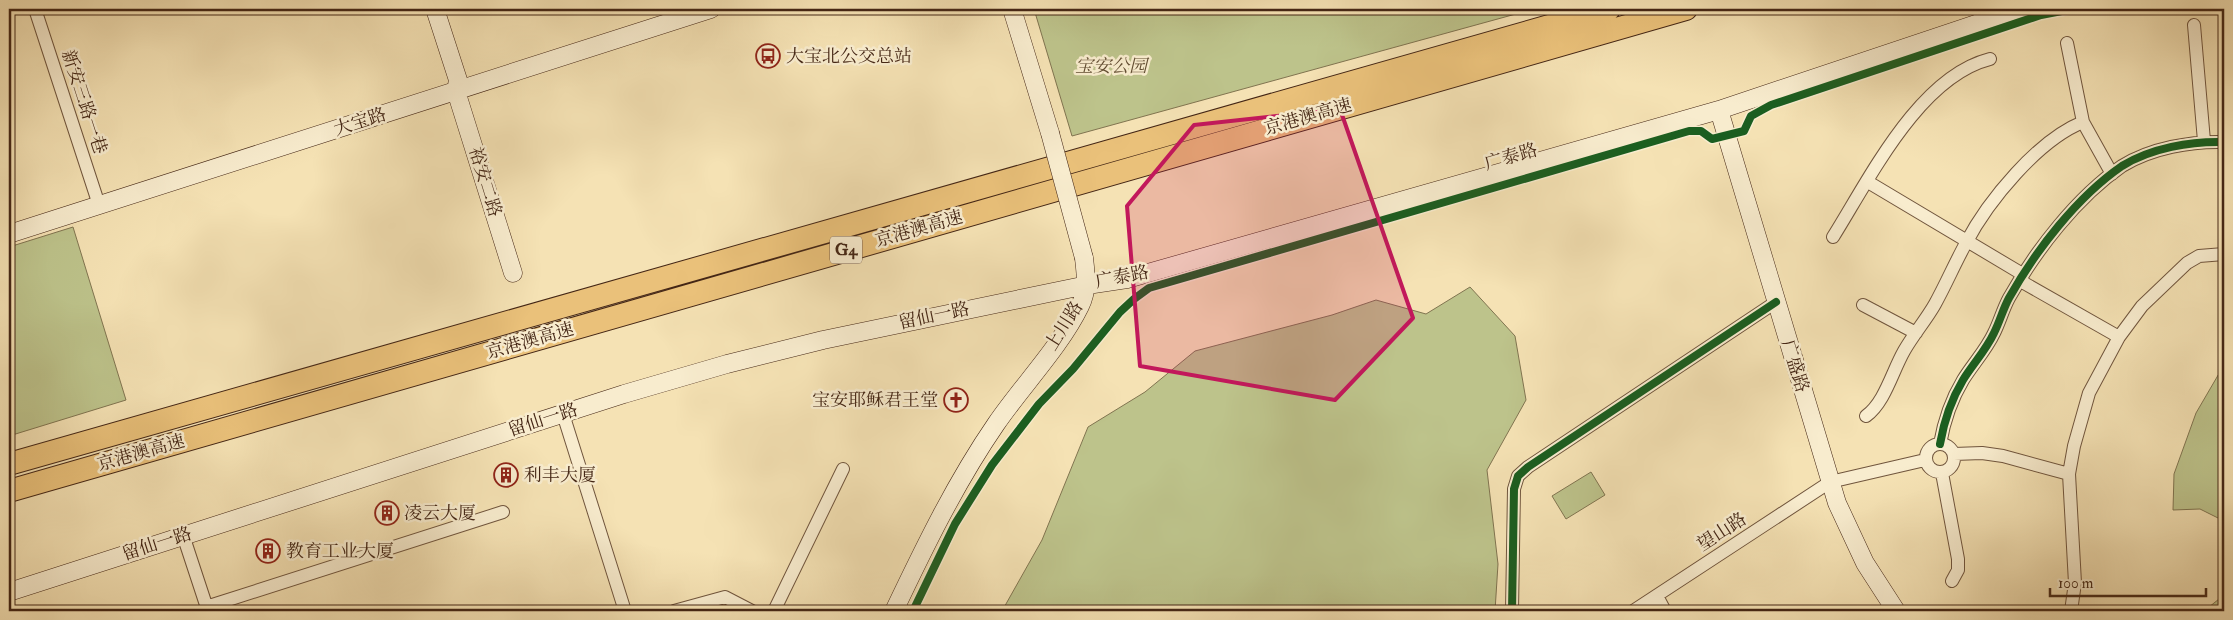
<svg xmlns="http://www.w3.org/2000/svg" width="2233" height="620" viewBox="0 0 2233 620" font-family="'IM FELL Double Pica','Noto Serif SC',serif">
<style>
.green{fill:#bdc38b;stroke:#807450}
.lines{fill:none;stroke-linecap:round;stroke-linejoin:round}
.minor-casing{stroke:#70553d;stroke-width:14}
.secondary-casing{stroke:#442615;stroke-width:19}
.motorway-casing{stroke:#442615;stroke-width:24}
.minor{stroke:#f8ecce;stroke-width:12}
.secondary{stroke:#f8ecce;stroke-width:18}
.motorway{stroke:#eac17a;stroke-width:22}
.secondary-bridge-casing{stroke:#442615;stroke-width:19;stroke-linecap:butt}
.secondary-bridge{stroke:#f8ecce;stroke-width:18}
.cycleway-casing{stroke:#f8ecce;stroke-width:11}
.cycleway{stroke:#1b5e20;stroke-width:8}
.marked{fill:#c2185b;fill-opacity:0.2;stroke:#c2185b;stroke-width:4;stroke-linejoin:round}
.labels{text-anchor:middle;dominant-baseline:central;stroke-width:5;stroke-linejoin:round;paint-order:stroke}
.shield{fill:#f8ecce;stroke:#7a614c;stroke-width:1}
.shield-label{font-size:16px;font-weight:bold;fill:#442615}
.poi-label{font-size:18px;fill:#442615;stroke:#f8ecce;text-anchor:start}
.park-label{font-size:18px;font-style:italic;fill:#624d32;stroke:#f8ecce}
.street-label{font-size:18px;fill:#442615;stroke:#f8ecce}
</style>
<rect width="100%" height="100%" fill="#f5e2b4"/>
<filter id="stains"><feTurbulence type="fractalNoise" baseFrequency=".004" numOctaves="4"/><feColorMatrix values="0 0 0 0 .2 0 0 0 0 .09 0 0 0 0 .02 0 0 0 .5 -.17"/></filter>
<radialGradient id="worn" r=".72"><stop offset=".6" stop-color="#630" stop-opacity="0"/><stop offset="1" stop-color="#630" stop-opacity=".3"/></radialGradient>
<path class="green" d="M1034 9H1534L1072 136Z
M73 227 126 400 9 436V247Z
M1470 287 1515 336 1526 400 1487 470 1498 564 1495 611H1002L1042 540 1088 427 1145 392 1195 351 1332 315 1376 300 1426 314Z
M2224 365V521L2200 509 2173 510 2174 474 2196 413Z
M1591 472 1605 495 1566 519 1552 496Z
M2224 578V611H2204L2219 599Z"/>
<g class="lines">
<g class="minor-casing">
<path id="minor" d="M35 9 99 205
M2194 25 2204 141
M2067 43 2083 122 2112 174
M1868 182 2019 272 2024 283 2119 337
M1833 237C1870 178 1919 77 1990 59
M1863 305 1916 333
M563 414 625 611
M1866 416C1885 402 1892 372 1904 351 1913 335 1926 320 1935 304 1946 284 1955 263 1966 243 1988 201 2038 140 2083 122
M1926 458a14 14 0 1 1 28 0a14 14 0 1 1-28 0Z
M1940 444C1944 421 1951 400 1963 380 1973 364 1986 350 1994 333 2000 321 2003 309 2009 298 2036 250 2077 197 2122 166 2151 148 2191 141 2224 142
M1954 454 1982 453 2003 456 2069 474
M1942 473 1958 559V570L1952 581
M183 535 208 611
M1657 596 1665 611
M206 607 503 512
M674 611 725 597 752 611
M774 611 843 469
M1512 611 1514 489 1518 476 1528 467 1776 302
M1633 611 1830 482 1925 460
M2071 611 2075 583 2069 474 2074 446 2089 393 2119 337 2142 306 2187 263 2199 256 2224 254"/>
</g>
<g class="secondary-casing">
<path id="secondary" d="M435 9 458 80 456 91 513 273
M1012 9 1050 133
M1719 110 1837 503 1865 563 1896 611
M9 234 711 9
M9 592 624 394 727 364 823 340 1087 285 1127 279 1719 110 1976 24 2030 9
M894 611C924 548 956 482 996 424 1022 386 1060 347 1080 306 1088 290 1086 275 1084 258"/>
</g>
<g class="motorway-casing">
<path id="motorway" d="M9 464 1609 9
M9 491 1686 9"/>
</g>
<use href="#minor" class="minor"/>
<use href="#secondary" class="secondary"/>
<use href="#motorway" class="motorway"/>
<g class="secondary-bridge-casing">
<path id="secondary-bridge" d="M1050 133 1084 258"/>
</g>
<use href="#secondary-bridge" class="secondary-bridge"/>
<g class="cycleway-casing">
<path id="cycleway" d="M1940 444C1944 421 1951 400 1963 380 1973 364 1986 350 1994 333 2000 321 2003 309 2009 298 2036 250 2077 197 2122 166 2151 148 2191 141 2224 142
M913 611 955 524 992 465 1039 404 1073 369 1120 312 1134 299 1149 288 1689 131H1701L1712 139 1744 131 1751 116 1771 105 2041 15 2072 9
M1512 611 1514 489 1518 476 1528 467 1776 302"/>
</g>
<use href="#cycleway" class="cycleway"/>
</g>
<path class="marked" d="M1340 109 1413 318 1335 400 1140 366 1127 206 1194 125Z"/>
<defs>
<g id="bus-ring" transform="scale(1.25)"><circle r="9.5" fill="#f8ecce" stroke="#8f2418" stroke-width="1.5"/><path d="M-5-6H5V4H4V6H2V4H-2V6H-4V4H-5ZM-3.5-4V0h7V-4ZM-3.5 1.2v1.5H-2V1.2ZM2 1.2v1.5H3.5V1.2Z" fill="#8f2418"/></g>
<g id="church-ring" transform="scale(1.25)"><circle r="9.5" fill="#f8ecce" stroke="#8f2418" stroke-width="1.5"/><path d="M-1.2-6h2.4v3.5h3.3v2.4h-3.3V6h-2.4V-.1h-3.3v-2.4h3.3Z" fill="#8f2418"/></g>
<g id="building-ring" transform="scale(1.25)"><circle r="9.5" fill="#f8ecce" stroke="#8f2418" stroke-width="1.5"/><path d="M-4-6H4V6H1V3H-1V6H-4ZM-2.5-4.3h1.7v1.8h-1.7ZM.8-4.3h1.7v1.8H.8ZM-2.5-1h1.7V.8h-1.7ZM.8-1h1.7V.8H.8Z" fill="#8f2418"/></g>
</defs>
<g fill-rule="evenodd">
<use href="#bus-ring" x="768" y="56"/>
<use href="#church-ring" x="956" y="400"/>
<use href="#building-ring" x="506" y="475"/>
<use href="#building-ring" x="387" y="513"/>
<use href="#building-ring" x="268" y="551"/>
</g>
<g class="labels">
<rect class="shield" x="830" y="236.5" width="32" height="27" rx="4"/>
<g class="shield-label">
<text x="846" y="250">G4</text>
</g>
<g class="poi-label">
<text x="786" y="56">大宝北公交总站</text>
<text x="938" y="400" text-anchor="end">宝安耶稣君王堂</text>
<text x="524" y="475">利丰大厦</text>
<text x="404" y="513">凌云大厦</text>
<text x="286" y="551">教育工业大厦</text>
</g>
<g class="park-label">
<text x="1111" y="66">宝安公园</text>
</g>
<g class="street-label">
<text transform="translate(84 102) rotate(72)">新安三路一巷</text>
<text transform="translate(1308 117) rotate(-16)">京港澳高速</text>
<text transform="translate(360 122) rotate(-18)">大宝路</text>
<text transform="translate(1511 157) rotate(-16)">广泰路</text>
<text transform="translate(485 182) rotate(73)">裕安二路</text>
<text transform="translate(919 229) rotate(-16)">京港澳高速</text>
<text transform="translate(1122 277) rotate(-11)">广泰路</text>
<text transform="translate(934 316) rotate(-12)">留仙一路</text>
<text transform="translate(1064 326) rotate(-58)">上川路</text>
<text transform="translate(530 341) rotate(-16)">京港澳高速</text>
<text transform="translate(1795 366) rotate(73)">广盛路</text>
<text transform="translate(543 420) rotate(-18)">留仙一路</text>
<text transform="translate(141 453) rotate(-16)">京港澳高速</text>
<text transform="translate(1722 532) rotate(-33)">望山路</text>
<text transform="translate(157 544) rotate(-18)">留仙一路</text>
</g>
</g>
<rect width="2233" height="620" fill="none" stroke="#f5e2b4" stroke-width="30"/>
<rect x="10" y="10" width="2213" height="600" fill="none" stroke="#442615" stroke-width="2.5"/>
<rect x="15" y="15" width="2203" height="590" fill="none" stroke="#442615"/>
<path d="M2050 588v8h156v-8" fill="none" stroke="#442615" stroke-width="2.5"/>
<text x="2058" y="588" font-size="15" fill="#442615" stroke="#f8ecce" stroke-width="4" paint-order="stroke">100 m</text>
<rect width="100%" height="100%" filter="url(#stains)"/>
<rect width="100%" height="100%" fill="url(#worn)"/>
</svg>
